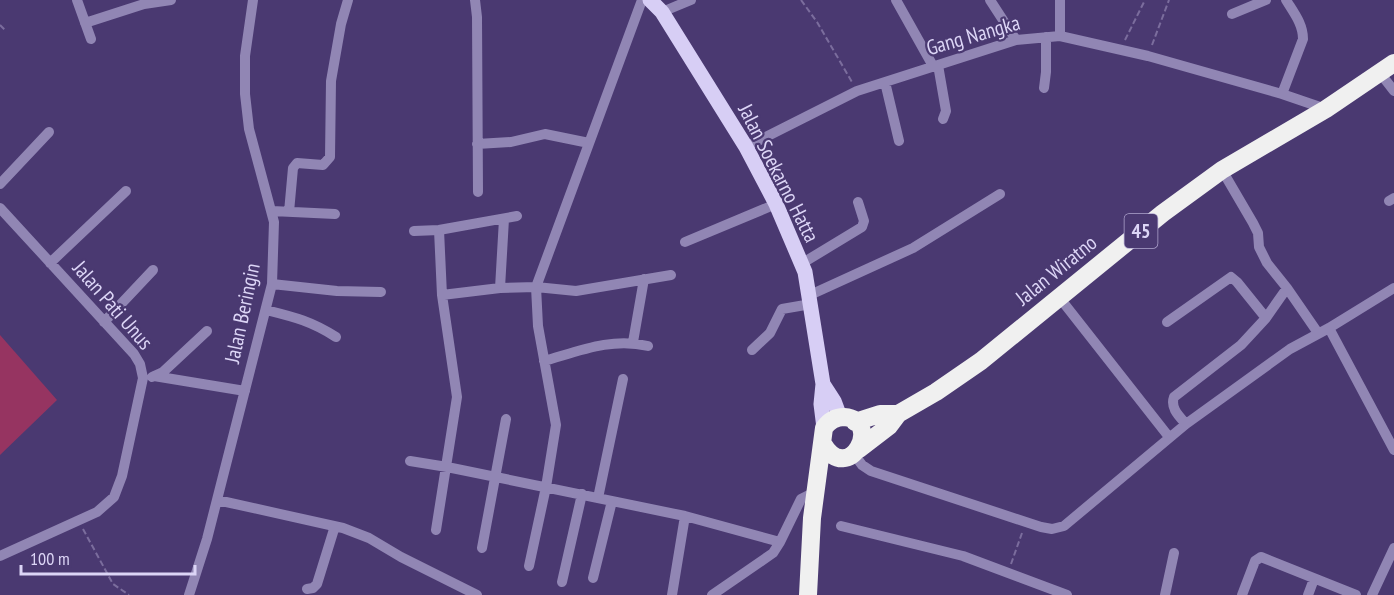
<svg xmlns="http://www.w3.org/2000/svg" width="1394" height="595" viewBox="0 0 1394 595" font-family="'PT Sans Narrow',sans-serif">
<style>
.green{fill:#963461}
.lines{fill:none;stroke-linecap:round;stroke-linejoin:round}
.path{stroke:#7b6d9d;stroke-width:2;stroke-dasharray:6 3;stroke-linecap:butt}
.minor{stroke:#9186b4;stroke-width:10}
.major{stroke:#d7cef5;stroke-width:15}
.highway{stroke:#f0f0f0;stroke-width:18}
.labels{text-anchor:middle;dominant-baseline:central;stroke-width:4.5;stroke-linejoin:round;paint-order:stroke}
.shield{fill:#4a3971;stroke:#b0a6ce;stroke-width:1.5}
.shield-label{font-size:20px;font-weight:bold;fill:#dcd5f6}
.street-label{font-size:21px;fill:#dcd5f6;stroke:#4a3971}
</style>
<rect width="100%" height="100%" fill="#4a3971"/>
<path class="green" d="M0 335 57 400 0 455Z"/>
<g class="lines">
<path class="path" d="M801 0 817 22 852 82
M0 25 5 30
M1125 40 1145 0
M1152 45 1169 0
M83 529 113 584 129 595
M1011 564 1022 533"/>
<path class="minor" d="M77 0 91 39
M475 0 477 17 478 192
M896 0 933 66
M990 0 1016 40
M1060 0V36
M662 12 691 0
M1232 14 1266 0
M85 23 144 4 171 0
M938 65 946 111 943 119
M1380 73 1394 91
M885 82 899 141
M1044 88 1046 72V37
M1282 94 1303 39C1303 24 1294 13 1286 0
M477 144 511 142 545 134 589 143
M746 147 857 91 1016 40 1060 36 1148 56 1282 94 1326 109
M1222 170 1253 223 1258 233 1259 247 1267 263 1287 288 1318 333
M0 184 49 132
M1389 201 1394 198
M0 208 134 354 140 364 143 378 122 476 114 497 97 512 0 556
M272 211 335 214
M289 212 293 168 297 163 323 165 330 157 331 81 341 24 348 0
M414 231 439 230 517 216
M685 242 776 204
M50 263 126 191
M801 264 862 227 864 221 858 202
M272 284 337 291 381 292
M500 288 504 219
M442 295 500 288 536 287 576 291 671 275
M810 295 913 248 1000 194
M1059 297 1169 437
M266 310C294 317 311 321 336 337
M104 322 153 270
M1167 322 1231 277 1237 282 1266 318 1287 288
M1329 328 1394 450
M633 342 644 279
M752 350 770 333 782 309 811 304
M544 361C579 351 612 337 648 346
M154 376 245 391
M152 377 163 372 207 331
M1186 424C1179 416 1170 408 1174 397L1241 345 1266 318
M854 454 862 465 871 471 1041 527 1052 529 1064 526 1186 424 1290 349 1329 328 1394 288
M410 461 447 467 685 516 780 542
M598 498 623 379
M217 500 343 528 369 538 401 557 477 595
M841 526 963 556 1067 595
M436 530 457 397 442 295 439 230
M482 548 506 419
M529 566 546 487 556 425 538 326 536 287 642 0
M593 578 612 501
M562 582 582 494
M307 589 313 588 317 584 335 526
M189 595 207 539 272 284 274 222 249 129 245 94V56L253 0
M672 595 685 516
M712 595 773 553 780 542 801 499 809 495 815 494
M1165 595 1174 553
M1242 595 1255 561 1261 557 1356 595
M1308 595 1314 579
M1372 595 1394 548"/>
<path class="major" d="M650 0 662 12 746 147 776 204 805 272 823 384 821 404 824 428
M823 384 834 401 840 417"/>
<path class="highway" d="M855 422 880 414H898
M859 449 889 426 898 414 936 392 981 361 1163 213 1222 170 1326 109 1394 63
M808 595 812 518 824 428C829 421 835 417 844 417 884 420 849 487 823 444"/>
</g>
<g class="labels">
<rect class="shield" x="1124.5" y="214" width="33" height="34" rx="4.5"/>
<g class="shield-label">
<text x="1141" y="231">45</text>
</g>
<g class="street-label">
<text transform="translate(973 35) rotate(-16)">Gang Nangka</text>
<text transform="translate(779 173) rotate(63)">Jalan Soekarno Hatta</text>
<text transform="translate(1056 270) rotate(-39)">Jalan Wiratno</text>
<text transform="translate(113 305) rotate(49)">Jalan Pati Unus</text>
<text transform="translate(242 313) rotate(-78)">Jalan Beringin</text>
</g>
</g>
<path d="M21 565v9h174v-9" fill="none" stroke="#dcd5f6" stroke-width="3"/>
<text x="30" y="565" font-size="18" fill="#dcd5f6" stroke="#4a3971" stroke-width="4.5" paint-order="stroke">100 m</text>
</svg>
